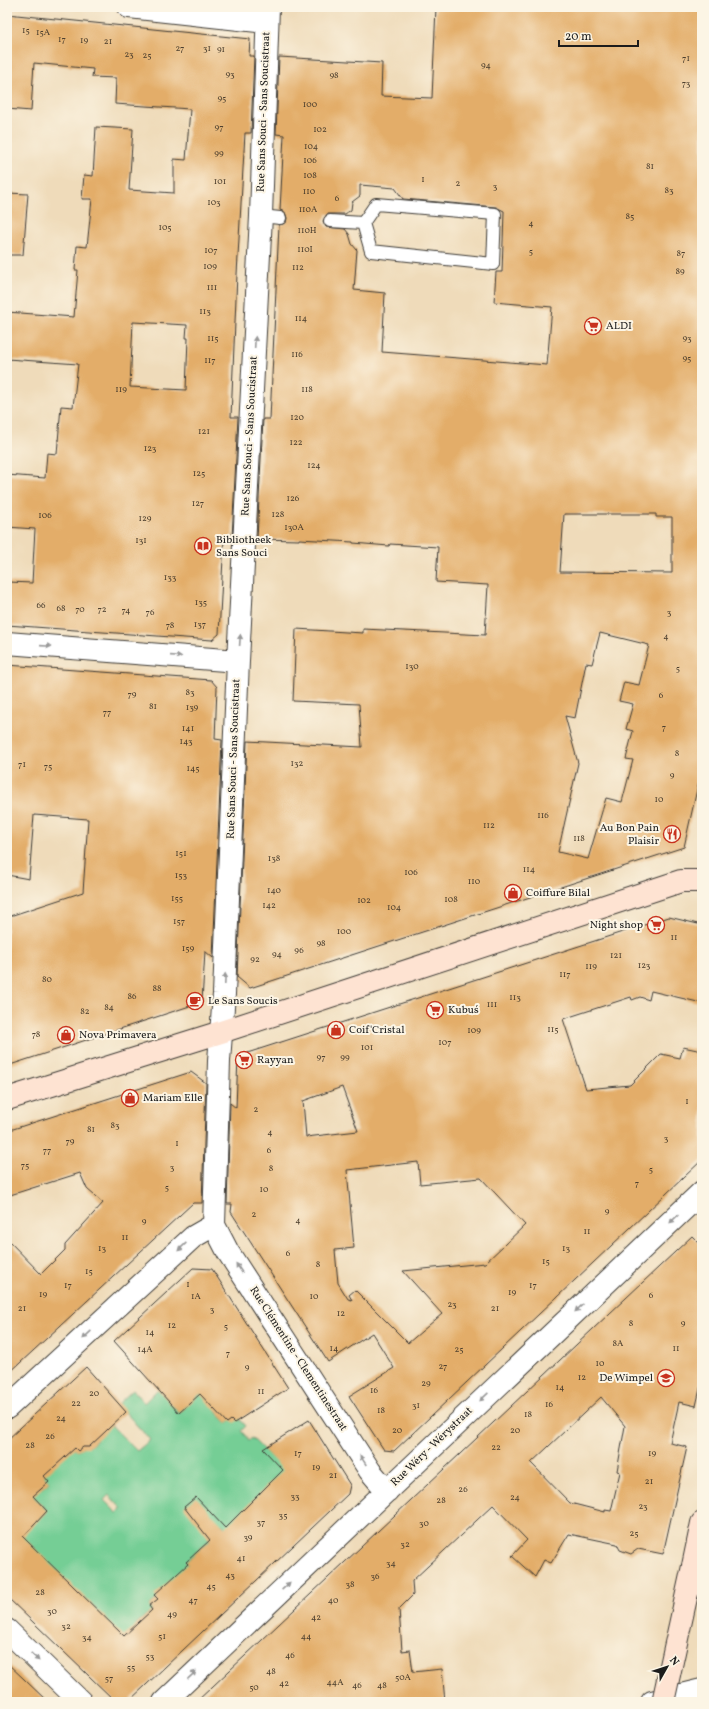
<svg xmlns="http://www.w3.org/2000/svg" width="709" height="1709" viewBox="0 0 709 1709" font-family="Vollkorn,serif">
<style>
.green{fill:#75ce95;stroke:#487558;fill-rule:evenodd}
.building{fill:#e3ad69;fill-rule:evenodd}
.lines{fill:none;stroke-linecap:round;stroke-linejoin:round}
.service-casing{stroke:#3c3934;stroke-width:14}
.minor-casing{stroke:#3c3934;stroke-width:24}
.tertiary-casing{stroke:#3c3934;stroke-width:24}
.secondary-casing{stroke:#3c3934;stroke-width:24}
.service{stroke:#fff;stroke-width:12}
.minor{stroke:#fff;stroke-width:22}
.tertiary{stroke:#fff;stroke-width:22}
.secondary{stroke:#fee3d2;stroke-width:22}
.secondary-bridge-casing{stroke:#3c3934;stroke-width:24;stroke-linecap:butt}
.secondary-bridge{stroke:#fee3d2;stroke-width:22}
.oneway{fill:#999}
.labels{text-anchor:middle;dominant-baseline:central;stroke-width:4;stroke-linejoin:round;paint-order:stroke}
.number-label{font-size:9px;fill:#4e402f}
.street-label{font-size:11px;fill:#1c1c1c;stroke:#fcf5e5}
.poi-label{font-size:11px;fill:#1c1c1c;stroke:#fcf5e5;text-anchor:start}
</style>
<rect width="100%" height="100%" fill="#fcf5e5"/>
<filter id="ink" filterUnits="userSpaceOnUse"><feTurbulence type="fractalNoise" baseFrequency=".025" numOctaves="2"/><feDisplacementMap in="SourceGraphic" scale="8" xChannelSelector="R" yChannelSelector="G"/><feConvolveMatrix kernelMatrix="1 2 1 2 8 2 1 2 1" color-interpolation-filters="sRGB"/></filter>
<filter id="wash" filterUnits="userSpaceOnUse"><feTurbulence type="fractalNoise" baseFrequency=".012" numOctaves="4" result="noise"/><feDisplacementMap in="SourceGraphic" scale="16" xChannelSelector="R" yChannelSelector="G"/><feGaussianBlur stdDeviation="0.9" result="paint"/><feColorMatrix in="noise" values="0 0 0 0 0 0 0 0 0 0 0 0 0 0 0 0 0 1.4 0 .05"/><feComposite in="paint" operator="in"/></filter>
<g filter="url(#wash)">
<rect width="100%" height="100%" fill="#efdbba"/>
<path class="green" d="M211 1383 217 1413 227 1423 236 1415 246 1426 241 1431 249 1440 252 1438 284 1470 226 1528 221 1524 208 1537 210 1540 186 1562 191 1568 149 1606 152 1610 136 1624 137 1627 130 1650 25 1557 7 1519 44 1514 47 1511 27 1490 35 1482 41 1489 49 1482 35 1466 75 1448 78 1451 86 1444 89 1447 97 1440 92 1435 108 1422 137 1451 150 1440 118 1404 133 1390 144 1403 158 1389 179 1413ZM109 1495 122 1509 117 1513 104 1500Z"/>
<g id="blocks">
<path class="building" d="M436 7H702V767L684 847 250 988 237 977 247 741 362 747 359 704 293 701 296 629 363 633V629L485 635 488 585 436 582 438 547 390 544 389 546 353 543V542L299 539V540L257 539 263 419H270L279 225 286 223 287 218 285 212 280 210 284 135 276 134 279 57 382 63 381 96 432 98ZM360 185 395 188 403 199 496 207 504 211 502 272H496L494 302 552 307 547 365 382 352 385 293 354 290 357 250 352 244 349 234 345 229 326 227 323 221 327 214H345L351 210 352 202 360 196ZM564 514H656V517H672V573L560 572ZM600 633 649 645 639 685 624 682 619 701 633 704 626 729 633 731 626 759 633 760 622 802 606 798 588 859 558 852 578 763 565 716 575 718 586 663 592 664Z
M7 14 250 39 249 56H254L251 133H245L237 274 231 417H238L232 539H224L219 634 212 640 7 625 8 582 32 583 35 529 7 527V475L45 478 47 453 57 454 61 406 73 407 78 364 7 359V312L74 317 78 270H75L77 246 87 247 92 199H82L84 175 93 176 96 127 133 129 129 190 174 193V159L186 160 190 109 115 104 116 78 92 77 93 69 34 63 31 111 7 109ZM133 322 187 325 186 338H188L186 390 130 387Z
M7 193 28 194 23 255H7Z
M7 665 211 680 217 687 215 739 222 740 213 958 205 951 202 1002 7 1066V917L83 892 88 819 34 815 29 879 7 875Z
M669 917 702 925V1003L651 991 649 1000 640 997 632 1000 631 997 563 1019 586 1089 630 1085 661 1054 680 1058 683 1047 702 1051V1160L394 1451 384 1450 349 1396 394 1368 372 1333 328 1362 231 1212 232 1204H227L230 1103 236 1108 238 1056ZM342 1087 358 1131 306 1137 303 1101ZM418 1162 420 1184 481 1178 525 1225 485 1263 403 1271 442 1314 408 1343 355 1290 349 1295 352 1300 348 1299 338 1283 335 1250 354 1248 347 1170Z
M191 1072 206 1083 202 1203H193L7 1375V1239L41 1274 65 1250V1245L103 1203 87 1189 80 1173 7 1196V1131Z
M692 1236 702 1246V1380L696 1406 679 1402 670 1443 687 1447 663 1554 638 1549 631 1554 620 1550 617 1544 569 1534 551 1563 544 1560 535 1577 512 1556 527 1540 493 1505 412 1581 413 1595 399 1609 402 1651 410 1650 413 1672 442 1669 445 1702H196ZM601 1397 625 1426 617 1471 620 1472 611 1511 605 1510V1512L570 1503 531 1463Z
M193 1268 212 1269 288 1388 234 1423 231 1420 227 1423 200 1394 179 1413 114 1341Z
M86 1367 126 1412 89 1447H83L78 1451 75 1448 44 1476 49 1482 33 1496 47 1511 23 1537 124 1636 152 1610 149 1606 158 1599 154 1595 188 1564 186 1562 210 1540 184 1507 196 1497 225 1528 283 1470 263 1449 309 1420 350 1485 348 1494 128 1702H116L7 1597V1440Z
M7 1663 24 1679 48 1702H7Z"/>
</g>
</g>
<g filter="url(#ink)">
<use href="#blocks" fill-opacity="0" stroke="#3c3934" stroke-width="1"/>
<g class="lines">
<g class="service-casing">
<path id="service" d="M376 204 495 214 493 264 371 251 363 223Z
M261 216 280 218
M330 221 363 223"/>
</g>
<g class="minor-casing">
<path id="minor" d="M129 7 267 22
M7 643 238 661
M214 1225 219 1061 224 994 238 661 261 216 268 7
M214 1225 228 1252 370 1471 387 1491
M7 1408 193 1237 214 1225
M164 1702 702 1192"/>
</g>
<g class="tertiary-casing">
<path id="tertiary" d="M7 1630 81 1702
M652 1702 702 1690"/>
</g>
<g class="secondary-casing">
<path id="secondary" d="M7 1099 221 1032 681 881H702
M693 1566 702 1523"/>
</g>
<use href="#service" class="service"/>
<use href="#minor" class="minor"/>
<use href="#tertiary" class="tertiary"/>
<use href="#secondary" class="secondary"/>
<g class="secondary-bridge-casing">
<path id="secondary-bridge" d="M663 1702 693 1566"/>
</g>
<use href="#secondary-bridge" class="secondary-bridge"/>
</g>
<defs><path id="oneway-solid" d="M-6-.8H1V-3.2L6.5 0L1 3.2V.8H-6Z"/></defs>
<g class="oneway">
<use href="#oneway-solid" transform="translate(255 342) rotate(-87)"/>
<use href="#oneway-solid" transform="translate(240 640) rotate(-86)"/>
<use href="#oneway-solid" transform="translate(46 646) rotate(4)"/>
<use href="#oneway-solid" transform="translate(176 656) rotate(4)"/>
<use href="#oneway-solid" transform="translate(225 979) rotate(-88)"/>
<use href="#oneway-solid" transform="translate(674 1219) rotate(137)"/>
<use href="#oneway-solid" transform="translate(182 1247) rotate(137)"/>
<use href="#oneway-solid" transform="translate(239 1268) rotate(-123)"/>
<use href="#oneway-solid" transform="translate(579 1308) rotate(137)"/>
<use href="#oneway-solid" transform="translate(87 1335) rotate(137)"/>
<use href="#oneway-solid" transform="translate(484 1397) rotate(137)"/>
<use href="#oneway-solid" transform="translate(363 1460) rotate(-123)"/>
<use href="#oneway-solid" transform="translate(286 1586) rotate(-43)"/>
<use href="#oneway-solid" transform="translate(35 1657) rotate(44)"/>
<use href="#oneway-solid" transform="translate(192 1675) rotate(-43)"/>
</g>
</g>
<defs>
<g id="supermarket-ring" transform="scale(0.9)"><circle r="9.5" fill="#fcf5e5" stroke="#c8321e" stroke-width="1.5"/><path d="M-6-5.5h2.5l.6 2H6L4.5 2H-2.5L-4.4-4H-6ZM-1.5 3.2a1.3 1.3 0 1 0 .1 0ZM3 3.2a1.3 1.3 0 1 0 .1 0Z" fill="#c8321e"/></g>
<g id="library-ring" transform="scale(0.9)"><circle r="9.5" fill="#fcf5e5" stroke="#c8321e" stroke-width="1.5"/><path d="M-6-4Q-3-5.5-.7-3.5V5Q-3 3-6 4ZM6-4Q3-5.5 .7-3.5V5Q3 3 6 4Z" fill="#c8321e"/></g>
<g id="restaurant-ring" transform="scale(0.9)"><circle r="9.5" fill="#fcf5e5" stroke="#c8321e" stroke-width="1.5"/><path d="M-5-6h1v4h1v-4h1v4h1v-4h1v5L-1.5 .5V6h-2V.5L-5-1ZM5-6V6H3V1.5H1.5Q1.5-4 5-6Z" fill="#c8321e"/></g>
<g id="shop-ring" transform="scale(0.9)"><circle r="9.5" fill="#fcf5e5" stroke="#c8321e" stroke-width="1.5"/><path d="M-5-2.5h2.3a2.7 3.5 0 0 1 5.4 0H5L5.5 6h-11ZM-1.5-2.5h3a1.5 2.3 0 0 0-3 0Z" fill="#c8321e"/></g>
<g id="cafe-ring" transform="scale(0.9)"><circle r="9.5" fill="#fcf5e5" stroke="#c8321e" stroke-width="1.5"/><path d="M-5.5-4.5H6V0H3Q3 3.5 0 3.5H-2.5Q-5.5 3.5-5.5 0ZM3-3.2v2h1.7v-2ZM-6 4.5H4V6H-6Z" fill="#c8321e"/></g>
<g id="school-ring" transform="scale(0.9)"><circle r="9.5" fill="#fcf5e5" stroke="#c8321e" stroke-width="1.5"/><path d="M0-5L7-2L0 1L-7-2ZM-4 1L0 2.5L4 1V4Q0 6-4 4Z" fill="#c8321e"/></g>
</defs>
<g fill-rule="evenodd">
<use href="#supermarket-ring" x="593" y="326"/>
<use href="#library-ring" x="203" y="546"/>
<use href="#restaurant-ring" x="672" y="834"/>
<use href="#shop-ring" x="513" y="893"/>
<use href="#supermarket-ring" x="656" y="925"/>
<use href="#cafe-ring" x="195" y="1001"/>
<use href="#supermarket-ring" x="435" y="1010"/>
<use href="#shop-ring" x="336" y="1030"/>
<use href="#shop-ring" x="66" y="1035"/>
<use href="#supermarket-ring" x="244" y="1060"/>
<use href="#shop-ring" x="130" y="1098"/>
<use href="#school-ring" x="666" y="1378"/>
</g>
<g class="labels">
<g class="number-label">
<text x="26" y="30">15</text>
<text x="43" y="32">15A</text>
<text x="62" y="39">17</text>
<text x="84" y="40">19</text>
<text x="108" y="41">21</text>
<text x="180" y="48">27</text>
<text x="207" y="48">31</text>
<text x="221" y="49">91</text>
<text x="129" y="54">23</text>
<text x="147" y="55">25</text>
<text x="686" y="58">71</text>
<text x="486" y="65">94</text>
<text x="230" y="74">93</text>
<text x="334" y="75">98</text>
<text x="686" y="83">73</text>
<text x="222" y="98">95</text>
<text x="310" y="104">100</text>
<text x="219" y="127">97</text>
<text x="320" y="129">102</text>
<text x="311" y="146">104</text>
<text x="219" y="153">99</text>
<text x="310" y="160">106</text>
<text x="650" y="166">81</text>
<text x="310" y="175">108</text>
<text x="423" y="179">1</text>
<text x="220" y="181">101</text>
<text x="458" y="183">2</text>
<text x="495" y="186">3</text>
<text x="669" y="190">83</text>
<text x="309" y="191">110</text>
<text x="337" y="198">6</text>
<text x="214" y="202">103</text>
<text x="308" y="209">110A</text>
<text x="630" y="216">85</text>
<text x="531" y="223">4</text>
<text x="165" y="227">105</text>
<text x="307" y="230">110H</text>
<text x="305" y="249">110I</text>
<text x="211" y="250">107</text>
<text x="531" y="251">5</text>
<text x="681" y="253">87</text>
<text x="210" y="266">109</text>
<text x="298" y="267">112</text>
<text x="680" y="271">89</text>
<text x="212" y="287">111</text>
<text x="205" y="311">113</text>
<text x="301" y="318">114</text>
<text x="213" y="338">115</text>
<text x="687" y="338">93</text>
<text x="297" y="354">116</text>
<text x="687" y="358">95</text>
<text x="210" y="360">117</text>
<text x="121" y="389">119</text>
<text x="307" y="389">118</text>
<text x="297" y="417">120</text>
<text x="204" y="431">121</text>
<text x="296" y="442">122</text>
<text x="150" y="448">123</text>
<text x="314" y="465">124</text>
<text x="199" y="473">125</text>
<text x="293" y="498">126</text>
<text x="198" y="503">127</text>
<text x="278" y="514">128</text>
<text x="45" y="515">106</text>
<text x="145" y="518">129</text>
<text x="294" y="527">130A</text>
<text x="141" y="540">131</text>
<text x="170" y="577">133</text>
<text x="201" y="602">135</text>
<text x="41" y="605">66</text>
<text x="61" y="608">68</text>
<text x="80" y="609">70</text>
<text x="102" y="609">72</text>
<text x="126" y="610">74</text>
<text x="150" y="612">76</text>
<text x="669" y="612">3</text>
<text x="200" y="624">137</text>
<text x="170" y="625">78</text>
<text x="666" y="636">4</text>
<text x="412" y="666">130</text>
<text x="678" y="668">5</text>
<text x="190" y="692">83</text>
<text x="132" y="694">79</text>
<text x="661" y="695">6</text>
<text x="153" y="706">81</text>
<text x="192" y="707">139</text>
<text x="107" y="712">77</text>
<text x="664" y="727">7</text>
<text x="188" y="728">141</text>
<text x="186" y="741">143</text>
<text x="677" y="753">8</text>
<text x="297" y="763">132</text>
<text x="22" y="764">71</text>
<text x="48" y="766">75</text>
<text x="193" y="768">145</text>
<text x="672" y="775">9</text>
<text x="659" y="799">10</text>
<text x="543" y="815">116</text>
<text x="489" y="825">112</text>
<text x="579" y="838">118</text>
<text x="181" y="853">151</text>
<text x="274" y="858">138</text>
<text x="529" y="869">114</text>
<text x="411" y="872">106</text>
<text x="181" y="875">153</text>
<text x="474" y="881">110</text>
<text x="274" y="890">140</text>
<text x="177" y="898">155</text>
<text x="451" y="899">108</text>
<text x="364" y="900">102</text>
<text x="269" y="905">142</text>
<text x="394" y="907">104</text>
<text x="179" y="921">157</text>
<text x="344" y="931">100</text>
<text x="674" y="937">11</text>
<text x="321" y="943">98</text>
<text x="188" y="948">159</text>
<text x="299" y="950">96</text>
<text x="277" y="954">94</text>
<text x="616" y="955">121</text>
<text x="255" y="959">92</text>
<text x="644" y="965">123</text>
<text x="591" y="966">119</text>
<text x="565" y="974">117</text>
<text x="47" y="979">80</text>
<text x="157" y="988">88</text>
<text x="132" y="996">86</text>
<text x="515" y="997">113</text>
<text x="492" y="1004">111</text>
<text x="109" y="1007">84</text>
<text x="85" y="1011">82</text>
<text x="553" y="1029">115</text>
<text x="474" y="1030">109</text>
<text x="36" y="1034">78</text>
<text x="445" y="1042">107</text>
<text x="367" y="1047">101</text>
<text x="321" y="1057">97</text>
<text x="345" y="1057">99</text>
<text x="687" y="1101">1</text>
<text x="256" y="1109">2</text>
<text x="115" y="1125">83</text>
<text x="91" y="1129">81</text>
<text x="270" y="1132">4</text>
<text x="666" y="1138">3</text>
<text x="70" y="1141">79</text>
<text x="177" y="1143">1</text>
<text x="47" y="1150">77</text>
<text x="269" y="1150">6</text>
<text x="25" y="1165">75</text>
<text x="172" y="1167">3</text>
<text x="271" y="1168">8</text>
<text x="651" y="1169">5</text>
<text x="637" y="1183">7</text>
<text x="167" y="1187">5</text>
<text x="264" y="1189">10</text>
<text x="607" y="1211">9</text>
<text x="254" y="1214">2</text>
<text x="298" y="1220">4</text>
<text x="144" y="1221">9</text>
<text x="587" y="1231">11</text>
<text x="125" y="1237">11</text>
<text x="102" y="1248">13</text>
<text x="566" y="1248">13</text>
<text x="288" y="1253">6</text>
<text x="546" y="1261">15</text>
<text x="318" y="1264">8</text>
<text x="89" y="1271">15</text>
<text x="188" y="1284">1</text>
<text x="68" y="1285">17</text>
<text x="533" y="1285">17</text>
<text x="512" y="1292">19</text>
<text x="43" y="1294">19</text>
<text x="651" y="1295">6</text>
<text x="196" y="1296">1A</text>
<text x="314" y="1296">10</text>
<text x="452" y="1304">23</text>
<text x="22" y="1308">21</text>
<text x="495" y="1308">21</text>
<text x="212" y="1309">3</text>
<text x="341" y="1313">12</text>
<text x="631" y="1323">8</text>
<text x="683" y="1323">9</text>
<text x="172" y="1325">12</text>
<text x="226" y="1326">5</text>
<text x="150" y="1332">14</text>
<text x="618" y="1343">8A</text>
<text x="334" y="1348">14</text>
<text x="676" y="1348">11</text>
<text x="145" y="1349">14A</text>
<text x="459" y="1349">25</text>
<text x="228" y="1353">7</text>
<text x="600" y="1363">10</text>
<text x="443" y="1366">27</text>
<text x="247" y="1367">9</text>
<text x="582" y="1377">12</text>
<text x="426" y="1383">29</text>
<text x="560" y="1387">14</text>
<text x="374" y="1390">16</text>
<text x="261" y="1391">11</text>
<text x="94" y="1393">20</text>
<text x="76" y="1403">22</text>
<text x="549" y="1404">16</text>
<text x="416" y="1405">31</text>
<text x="381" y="1410">18</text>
<text x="528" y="1414">18</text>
<text x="61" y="1418">24</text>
<text x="397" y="1430">20</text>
<text x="515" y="1430">20</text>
<text x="50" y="1436">26</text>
<text x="30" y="1445">28</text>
<text x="496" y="1447">22</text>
<text x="298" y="1453">17</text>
<text x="652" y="1453">19</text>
<text x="316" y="1467">19</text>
<text x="333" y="1475">21</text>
<text x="649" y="1481">21</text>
<text x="463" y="1489">26</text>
<text x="295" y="1496">33</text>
<text x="515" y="1497">24</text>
<text x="441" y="1500">28</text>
<text x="643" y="1506">23</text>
<text x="283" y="1515">35</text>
<text x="261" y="1522">37</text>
<text x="424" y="1523">30</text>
<text x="634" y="1533">25</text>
<text x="248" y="1537">39</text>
<text x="405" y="1544">32</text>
<text x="241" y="1558">41</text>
<text x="391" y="1563">34</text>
<text x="230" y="1575">43</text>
<text x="375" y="1576">36</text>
<text x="350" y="1584">38</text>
<text x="211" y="1586">45</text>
<text x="40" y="1592">28</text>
<text x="193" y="1600">47</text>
<text x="333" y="1600">40</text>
<text x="52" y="1611">30</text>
<text x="172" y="1614">49</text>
<text x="316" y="1617">42</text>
<text x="66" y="1626">32</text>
<text x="162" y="1636">51</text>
<text x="306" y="1636">44</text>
<text x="87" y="1637">34</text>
<text x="290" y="1655">46</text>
<text x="150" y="1656">53</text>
<text x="131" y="1667">55</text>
<text x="271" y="1671">48</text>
<text x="403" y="1677">50A</text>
<text x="109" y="1678">57</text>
<text x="335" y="1682">44A</text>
<text x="284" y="1683">42</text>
<text x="357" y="1685">46</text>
<text x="382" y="1685">48</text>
<text x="254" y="1687">50</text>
</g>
<g class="street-label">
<text transform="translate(264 112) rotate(-88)">Rue Sans Souci - Sans Soucistraat</text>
<text transform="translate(250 436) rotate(-87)">Rue Sans Souci - Sans Soucistraat</text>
<text transform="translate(234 759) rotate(-88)">Rue Sans Souci - Sans Soucistraat</text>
<text transform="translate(298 1359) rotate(57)">Rue Clémentine - Clementinestraat</text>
<text transform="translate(432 1447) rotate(-44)">Rue Wéry - Wérystraat</text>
</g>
<g class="poi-label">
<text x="606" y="326">ALDI</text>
<text x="216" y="540">Bibliotheek<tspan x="216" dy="13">Sans Souci</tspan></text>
<text x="659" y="828" text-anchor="end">Au Bon Pain<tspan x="659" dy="13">Plaisir</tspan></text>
<text x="526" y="893">Coiffure Bilal</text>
<text x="643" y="925" text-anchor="end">Night shop</text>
<text x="208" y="1001">Le Sans Soucis</text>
<text x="448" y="1010">Kubuś</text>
<text x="349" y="1030">Coif'Cristal</text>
<text x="79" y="1035">Nova Primavera</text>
<text x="257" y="1060">Rayyan</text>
<text x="143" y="1098">Mariam Elle</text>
<text x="653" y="1378" text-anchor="end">De Wimpel</text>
</g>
</g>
<rect width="709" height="1709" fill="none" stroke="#fcf5e5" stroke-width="24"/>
<g transform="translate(667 1667) rotate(51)" stroke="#fcf5e5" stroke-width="3" paint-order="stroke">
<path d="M0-3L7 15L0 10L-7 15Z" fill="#1c1c1c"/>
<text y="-6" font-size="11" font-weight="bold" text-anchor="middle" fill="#1c1c1c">N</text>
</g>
<path d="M559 40v6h79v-6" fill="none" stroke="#1c1c1c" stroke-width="2"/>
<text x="565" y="40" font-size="12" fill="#1c1c1c" stroke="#fcf5e5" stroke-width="3" paint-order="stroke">20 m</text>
</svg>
